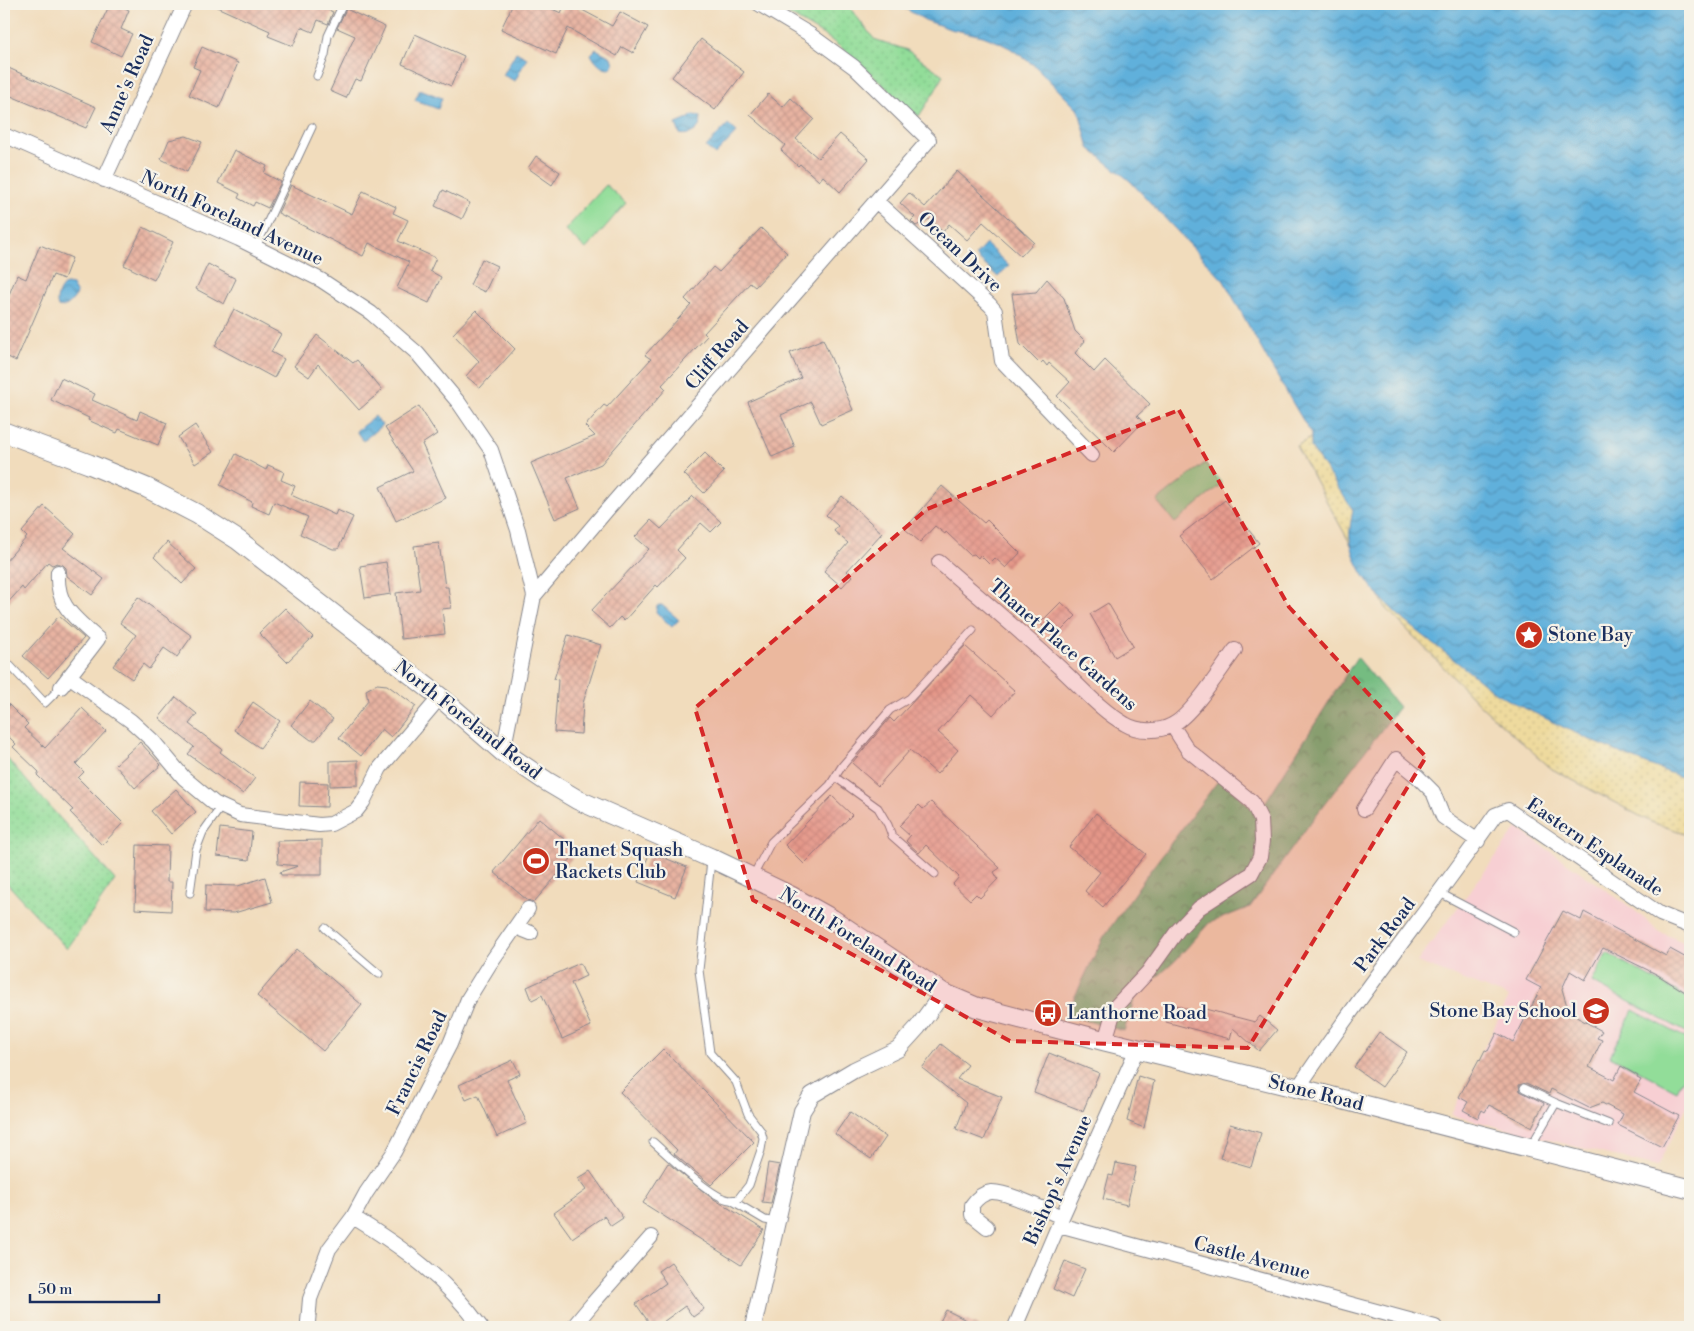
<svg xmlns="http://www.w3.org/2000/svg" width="1694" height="1331" viewBox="0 0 1694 1331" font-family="'Libre Bodoni',serif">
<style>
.built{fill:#f7cfd3}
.grass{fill:url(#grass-dots);stroke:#56867c}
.forest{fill:url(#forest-crowns);stroke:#487670}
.sand{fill:url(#sand-dots);stroke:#84847e}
.pitch{fill:#92dd99;stroke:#56867c}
.water{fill:url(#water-waves);stroke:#3e709c}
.building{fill:url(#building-cross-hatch)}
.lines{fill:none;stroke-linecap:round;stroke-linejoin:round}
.service-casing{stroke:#86868d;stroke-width:9}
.minor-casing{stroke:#86868d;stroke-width:16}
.tertiary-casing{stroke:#86868d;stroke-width:18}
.secondary-casing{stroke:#86868d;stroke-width:21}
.service{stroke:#fff;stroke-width:7}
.minor{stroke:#fff;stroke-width:14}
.tertiary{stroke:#fff;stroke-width:16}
.secondary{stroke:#fff;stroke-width:19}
.marked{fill:#d62828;fill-opacity:0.2;stroke:#d62828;stroke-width:4;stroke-dasharray:10 6;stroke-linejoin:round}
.labels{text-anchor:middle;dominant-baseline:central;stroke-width:4.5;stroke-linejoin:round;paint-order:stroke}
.street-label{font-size:19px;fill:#1b2f5e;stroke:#f7f3e8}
.poi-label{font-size:19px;fill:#1b2f5e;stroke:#f7f3e8;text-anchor:start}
</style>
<defs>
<pattern id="grass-dots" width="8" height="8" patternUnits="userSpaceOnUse" patternTransform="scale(1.25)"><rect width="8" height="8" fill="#92dd99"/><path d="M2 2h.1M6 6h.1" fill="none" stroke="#7dbe86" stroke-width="1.8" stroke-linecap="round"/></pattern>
<pattern id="forest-crowns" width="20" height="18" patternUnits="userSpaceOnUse" patternTransform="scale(1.25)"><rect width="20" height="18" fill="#75bc81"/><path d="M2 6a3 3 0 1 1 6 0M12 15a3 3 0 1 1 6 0" fill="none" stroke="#5f996d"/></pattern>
<pattern id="sand-dots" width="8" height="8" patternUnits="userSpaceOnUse" patternTransform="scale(1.25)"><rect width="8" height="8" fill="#eeda9e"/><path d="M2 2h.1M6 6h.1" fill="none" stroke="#ccbb8a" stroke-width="1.8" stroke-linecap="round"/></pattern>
<pattern id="water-waves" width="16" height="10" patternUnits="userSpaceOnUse" patternTransform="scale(1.25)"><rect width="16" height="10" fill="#61b0db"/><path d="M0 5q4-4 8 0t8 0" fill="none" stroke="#4f90b5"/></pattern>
<pattern id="building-cross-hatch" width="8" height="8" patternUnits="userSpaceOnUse" patternTransform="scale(1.25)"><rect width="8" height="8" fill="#e8b3a1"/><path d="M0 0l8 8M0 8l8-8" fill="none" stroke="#c69a8d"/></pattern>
</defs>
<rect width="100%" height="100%" fill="#f7f3e8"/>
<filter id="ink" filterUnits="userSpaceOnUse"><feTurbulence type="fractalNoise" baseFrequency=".02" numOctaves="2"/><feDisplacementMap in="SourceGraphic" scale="10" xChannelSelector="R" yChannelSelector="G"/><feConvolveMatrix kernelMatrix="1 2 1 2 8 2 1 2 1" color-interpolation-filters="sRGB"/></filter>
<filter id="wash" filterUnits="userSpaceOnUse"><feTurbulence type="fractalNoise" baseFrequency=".0096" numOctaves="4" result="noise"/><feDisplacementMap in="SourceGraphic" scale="20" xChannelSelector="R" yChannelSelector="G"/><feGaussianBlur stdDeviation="1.12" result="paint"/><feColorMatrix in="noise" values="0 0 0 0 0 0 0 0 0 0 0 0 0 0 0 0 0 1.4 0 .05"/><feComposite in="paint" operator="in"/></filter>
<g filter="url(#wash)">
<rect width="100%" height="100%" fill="#f1dcbc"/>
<path class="built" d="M1517 828 1633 909 1660 932 1690 945V1100L1657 1167 1451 1115 1509 997 1417 962Z"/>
<path class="grass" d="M771 4H847L874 39 907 50 943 75 935 91 919 116 907 110 895 96 847 52 827 37Z
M4 755 115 880 67 949 4 880Z"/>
<path class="forest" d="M1357 657 1399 707 1313 819 1250 907 1209 923 1175 961 1135 997 1124 1031 1066 1015 1103 938 1149 872 1221 777 1252 809 1265 803Z"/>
<path class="sand" d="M1316 435 1690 663V835L1651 822 1552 769 1482 707 1386 608 1296 446Z"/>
<path class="pitch" d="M606 185 626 203 586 249 565 230Z
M1205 463 1222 484 1175 523 1157 501Z
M1607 953 1690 999V1034L1592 982Z
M1633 1010 1690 1040V1051L1685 1062 1690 1065 1677 1091 1610 1056Z"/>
<path class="water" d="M897 4H1690V780C1644 764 1599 745 1555 723 1535 713 1515 704 1496 693 1477 678 1458 663 1439 648 1404 620 1361 590 1351 544 1348 533 1351 521 1353 510L1311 448V434L1267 359 1224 281 1130 181 1089 148 1079 111 1035 66 1010 48 998 42 983 36 950 29 925 20Z
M596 49 611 57 613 64 609 69C601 69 594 61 591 54Z
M516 52 527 58 515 81 503 75Z
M420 89 442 98 438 109 415 100Z
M692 115 700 116C704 128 690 137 680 134L676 124 688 119Z
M728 124 737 132 715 155 706 147Z
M986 244 1009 266 998 277 975 256Z
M66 284 72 285 77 294C73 300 65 310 58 307 55 299 59 289 66 284Z
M375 416 382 425 363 441 356 431Z
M659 605H662L679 620 672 627 656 612 657 606Z"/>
<g id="blocks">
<path class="building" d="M110 4H116L129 10 121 29 132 34 121 56 92 42Z
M210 4H314L333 12 328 24 318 20 313 32 301 27 293 46 268 36 270 31Z
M513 4H541L561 13 565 4H571L612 26 620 12 648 27 633 53 622 47 617 56 568 28 556 54 501 29Z
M346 9 385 27 361 81 355 79 346 98 330 91 355 36 337 28Z
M415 34 464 56 451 86 402 64Z
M701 39 744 72 715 110 672 77Z
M202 47 238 63 219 108 189 95 200 70 193 67Z
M4 66 96 107 86 128 4 93Z
M768 94 783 107 791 98 814 119 796 139 818 158 840 134 869 159 840 192 823 176 819 181 800 164 798 166 781 150 785 145 750 115Z
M186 136 202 142 187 172 161 159 169 140Z
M234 150 267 166 264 173 281 182 268 208 255 202 253 206 238 198 240 194 218 183Z
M536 156 560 172 552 185 528 168Z
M957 171 1034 242 1021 256 983 222 967 240 949 224 943 232 929 219 916 226 911 221 915 217 900 203 909 193 925 207Z
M291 185 352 214 363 191 396 207 393 213 408 220 398 241 436 258 430 271 441 277 429 303 397 288 409 262 369 243 363 256 278 213Z
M443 190 470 203 462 219 435 206Z
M143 227 173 242 154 280 124 265Z
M761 228 787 253 755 287 750 283 704 333 707 336 662 385 666 389 601 464 567 478 580 508 555 519 531 463 595 436 585 426 604 405 607 407 651 359 645 355 691 305 685 299 713 267 719 272Z
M40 245 72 258 64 279 53 275 16 361 4 355V307L17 275 26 279Z
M482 259 497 266 485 292 470 285Z
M208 264 236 279 224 304 196 289Z
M1047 279 1064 298 1075 331 1085 341 1075 353 1094 372 1105 360 1150 404 1137 416 1143 422 1114 452 1057 396 1070 382 1049 363 1047 366 1043 361 1040 364 1020 344 1012 294 1036 292Z
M234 309 281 334 271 352 284 359 274 378 215 346Z
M476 310 515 349 480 388 466 376 479 361 453 334Z
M317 335 353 363 357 360 382 390 359 410 318 364 309 377 294 366Z
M823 339 853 410 821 424 811 402 781 415 795 447 772 457 748 402 801 378 790 353Z
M61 378 95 394 92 400 137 420 140 411 167 423 158 445 119 429 117 433 88 420 89 418 51 400Z
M419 406 437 434 422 444 446 498 396 521 380 487 413 471 385 428Z
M195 425 213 452 195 464 178 437Z
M705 453 724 472 704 493 684 474Z
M236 454 266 470 268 465 284 472 281 480 295 486 291 495 335 515 337 510 353 517 338 549H333L300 534 308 517 274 502 269 514 251 506 252 502 220 485Z
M942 486 984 523 987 520 1020 553 1006 568 995 558 989 564 980 555 978 558 974 554 970 555 946 532 945 534 935 526 920 542 905 529Z
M693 496 721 522 711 532 701 523 677 550 685 558 658 587 656 585 624 621 620 617 610 628 591 611 649 549 635 537 651 520 661 529Z
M842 496 882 533 847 571 852 576 842 587 824 571 848 543 834 531 838 526 826 515Z
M1225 500 1259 543 1213 579 1179 536Z
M44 506 75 534 63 548 104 579 92 595 67 576 66 568 63 565 57 563 52 565 48 562 24 590 22 587 4 607V563L27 537 22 532Z
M167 542 196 569 182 584 154 557Z
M439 543 445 587H448L451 608 442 609 445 634 401 639 396 593 420 590 414 546Z
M386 562 391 594 365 598 360 566Z
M138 597 192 636 177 657 164 648 149 669 143 664 132 679 113 666 136 635 120 623Z
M1061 602 1076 616 1054 638 1040 623Z
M1108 603 1133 646 1115 657 1090 614Z
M285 608 313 637 287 662 259 633Z
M59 616 84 638 48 678 23 656Z
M568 635 601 645 583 703 581 734 554 732 558 680 554 679Z
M965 646 1015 691 993 715 971 695 938 732 958 750 937 774 910 750 878 786 852 763 890 718 894 722Z
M377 684 387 685 416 706 391 737 382 729 361 756 339 738 368 701 366 690Z
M176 697 197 714 189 724 222 749 220 752 255 778 243 794 188 754 194 747 159 718Z
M4 700 28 724 24 728 45 748 82 708 106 731 76 764 84 772 78 778 123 823 102 845 70 812 73 810 37 775 39 772 13 747 16 744 4 732Z
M310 701 333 719 316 740H311L291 725Z
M253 702 280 721 260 748 234 730Z
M140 742 161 765 135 788 115 765Z
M358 760V785L330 786V761Z
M300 782 328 783 327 807 299 806Z
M176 789 196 812 171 834 151 811Z
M832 796 852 815 804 864 785 845Z
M931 802 1000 868 994 872 998 879 980 898 976 894 970 900 953 884 959 877 926 845 919 853 906 841 910 836 899 826 919 805 923 809Z
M1096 813 1146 854 1103 907 1085 891 1100 872 1069 847Z
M539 818 578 851 534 902 527 900 494 872Z
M220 828 252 832 249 860 217 856Z
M322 840V875H281L280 872 298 866 278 864 277 841Z
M137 845 168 846 167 882H172L171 911 135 909Z
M650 852 687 867 675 897 638 882Z
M265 877 272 902 234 913 205 912 206 885 238 886Z
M1563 911 1581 920 1584 912 1666 956 1670 949 1690 960V995L1656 974 1603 948 1585 980 1570 971 1562 989 1569 1013 1602 1031 1597 1038 1602 1040 1589 1067 1614 1080 1621 1066 1638 1076 1637 1078 1641 1080 1634 1092 1679 1116 1662 1147 1618 1125 1623 1114 1602 1103 1589 1108 1551 1089 1549 1094 1526 1083 1519 1085 1520 1091 1544 1103 1532 1127 1489 1105 1485 1112 1482 1110 1478 1118 1463 1110 1468 1102 1459 1097 1479 1059 1480 1060 1485 1050 1488 1051 1497 1033 1513 1042 1541 988 1526 980Z
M297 949 362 1005 323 1051 257 996Z
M580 963 586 976 571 983 591 1026 562 1039 542 995 532 1000 527 987Z
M1171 1004 1203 1014 1205 1009 1255 1022 1260 1016 1277 1030 1259 1051 1233 1028 1230 1039 1166 1022Z
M1379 1032 1407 1052 1382 1087 1354 1067Z
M941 1044 968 1065 957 1079 1002 1097 984 1140 956 1129 966 1103 922 1068Z
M663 1049 754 1142 711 1185 674 1154 677 1150 620 1092Z
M1049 1053 1099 1073 1083 1111 1034 1092Z
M513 1060 520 1074 507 1080 527 1123 497 1137 478 1095 466 1100 459 1085Z
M1138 1076 1154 1081 1144 1128 1127 1121Z
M850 1112 886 1137 871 1159 835 1134Z
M1230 1124 1261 1133 1251 1167 1220 1158Z
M668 1163 709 1196 764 1230 741 1265 643 1203Z
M768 1163 780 1165 771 1203 762 1202Z
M1116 1163 1136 1167 1127 1205 1103 1199 1109 1175 1113 1176Z
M590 1171 623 1218 611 1226 604 1216 572 1238 554 1213 586 1190 578 1179Z
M1065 1261 1085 1269 1072 1298 1053 1289Z
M671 1262 704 1309 693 1317 685 1306 656 1327H652L636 1304 666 1283 658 1271Z
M946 1310 980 1327H937Z"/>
</g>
</g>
<g filter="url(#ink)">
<use href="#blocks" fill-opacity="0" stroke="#86868d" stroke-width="1"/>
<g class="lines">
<g class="service-casing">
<path id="service" d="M317 76 325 55 328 36 343 4
M256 247 312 127
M4 659 45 703 61 687
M835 777 878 808 888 825 892 836 935 874
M753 876 771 842 830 785 842 766 890 710 910 698 973 630
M190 893 196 850 203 832 221 807
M1440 893 1514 932
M325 928 379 974
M1524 1088 1556 1103 1609 1124
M653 1142C669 1156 711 1198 730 1200 731 1200 737 1199 738 1199L749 1185 761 1150 763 1138 761 1131 748 1114 736 1082 710 1053 699 970 711 861
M1531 1146 1556 1103
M731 1200 765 1220 776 1222"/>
</g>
<g class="minor-casing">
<path id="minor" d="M4 135 239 239 321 280 371 313 417 353 459 403 491 450 518 530 534 596 503 752
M104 180 185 4
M876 201 990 305 995 311 1002 361 1092 455
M939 562C979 597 1020 631 1059 667 1080 686 1100 710 1125 724 1138 732 1159 732 1172 725 1192 715 1221 669 1235 650
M58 572C56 606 74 617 98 639L61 687
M534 596 606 511 929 140 854 67 809 34 759 4
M69 676 131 721 153 741 184 778 214 803 240 815 319 825 331 824 356 811 363 802 380 768 440 697
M1364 809 1396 759 1418 777 1433 792 1443 817 1478 841
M516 927 531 933
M1105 1041 1115 1007 1148 972 1178 930 1199 908 1251 874 1260 857 1262 841 1261 820 1252 802 1188 750 1172 725
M1298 1088C1360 994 1431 907 1495 815L1508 810 1660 914 1690 926
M353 1217C404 1248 446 1279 481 1327
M1059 1225 1435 1327
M987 1227 972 1215V1205C977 1198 982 1193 991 1192 1007 1191 1045 1210 1062 1217
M308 1322 310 1299 329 1249 353 1217 366 1193 394 1152 450 1044 468 999 489 965 528 909
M573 1327 593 1303 651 1237
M1015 1327 1062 1217 1137 1049"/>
</g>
<g class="tertiary-casing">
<path id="tertiary" d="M753 1327 802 1111 812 1095 854 1070 898 1049 918 1027 943 993"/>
</g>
<g class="secondary-casing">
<path id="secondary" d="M4 432 89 464 147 488 197 514 238 540 440 697 503 752 546 781 578 800 711 858 791 896 832 919 943 993 976 1007 1105 1041 1298 1088 1690 1189"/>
</g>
<use href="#service" class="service"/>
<use href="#minor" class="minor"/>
<use href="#tertiary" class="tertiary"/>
<use href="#secondary" class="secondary"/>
</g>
</g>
<path class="marked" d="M1179 410 1289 607 1426 757 1248 1048 1010 1041 753 900 695 708 927 509Z"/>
<defs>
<g id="sight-disc" transform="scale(1.4375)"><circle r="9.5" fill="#c8321e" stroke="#f7f3e8"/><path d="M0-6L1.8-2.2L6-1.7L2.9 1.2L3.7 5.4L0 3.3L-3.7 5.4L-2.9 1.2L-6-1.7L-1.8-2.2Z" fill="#fff"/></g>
<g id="stadium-disc" transform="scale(1.4375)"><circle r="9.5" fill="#c8321e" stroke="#f7f3e8"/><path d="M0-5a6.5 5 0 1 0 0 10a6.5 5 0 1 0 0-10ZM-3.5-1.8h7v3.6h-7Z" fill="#fff"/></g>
<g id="school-disc" transform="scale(1.4375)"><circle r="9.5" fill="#c8321e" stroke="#f7f3e8"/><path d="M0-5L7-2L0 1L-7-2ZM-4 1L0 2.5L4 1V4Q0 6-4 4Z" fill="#fff"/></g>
<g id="bus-disc" transform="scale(1.4375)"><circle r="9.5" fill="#c8321e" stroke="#f7f3e8"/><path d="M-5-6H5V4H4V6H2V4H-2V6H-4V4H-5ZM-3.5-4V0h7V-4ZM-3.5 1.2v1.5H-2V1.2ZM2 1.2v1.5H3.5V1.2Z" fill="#fff"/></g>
</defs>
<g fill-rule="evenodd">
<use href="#sight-disc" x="1529" y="635"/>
<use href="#stadium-disc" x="536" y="861"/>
<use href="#school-disc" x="1596" y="1011"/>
<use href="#bus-disc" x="1048" y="1013"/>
</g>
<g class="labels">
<g class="street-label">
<text transform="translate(127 84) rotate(-66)">Anne's Road</text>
<text transform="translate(232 218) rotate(25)">North Foreland Avenue</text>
<text transform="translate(960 252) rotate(43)">Ocean Drive</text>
<text transform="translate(717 355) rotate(-49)">Cliff Road</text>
<text transform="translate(1063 645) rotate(41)">Thanet Place Gardens</text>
<text transform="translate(468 720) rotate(38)">North Foreland Road</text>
<text transform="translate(1595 847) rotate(34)">Eastern Esplanade</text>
<text transform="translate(1385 935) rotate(-53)">Park Road</text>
<text transform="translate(858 940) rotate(32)">North Foreland Road</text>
<text transform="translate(417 1063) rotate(-64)">Francis Road</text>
<text transform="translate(1316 1093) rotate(14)">Stone Road</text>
<text transform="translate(1058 1180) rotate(-66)">Bishop's Avenue</text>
<text transform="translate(1252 1258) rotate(15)">Castle Avenue</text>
</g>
<g class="poi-label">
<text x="1548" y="635">Stone Bay</text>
<text x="555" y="850">Thanet Squash<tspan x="555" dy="22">Rackets Club</tspan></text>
<text x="1577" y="1011" text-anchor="end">Stone Bay School</text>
<text x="1067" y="1013">Lanthorne Road</text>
</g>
</g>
<rect width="1694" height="1331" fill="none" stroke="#f7f3e8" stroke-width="20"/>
<path d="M30 1294v8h129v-8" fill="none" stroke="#1b2f5e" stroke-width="2.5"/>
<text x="38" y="1294" font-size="15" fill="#1b2f5e" stroke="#f7f3e8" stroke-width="4" paint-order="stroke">50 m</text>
</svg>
